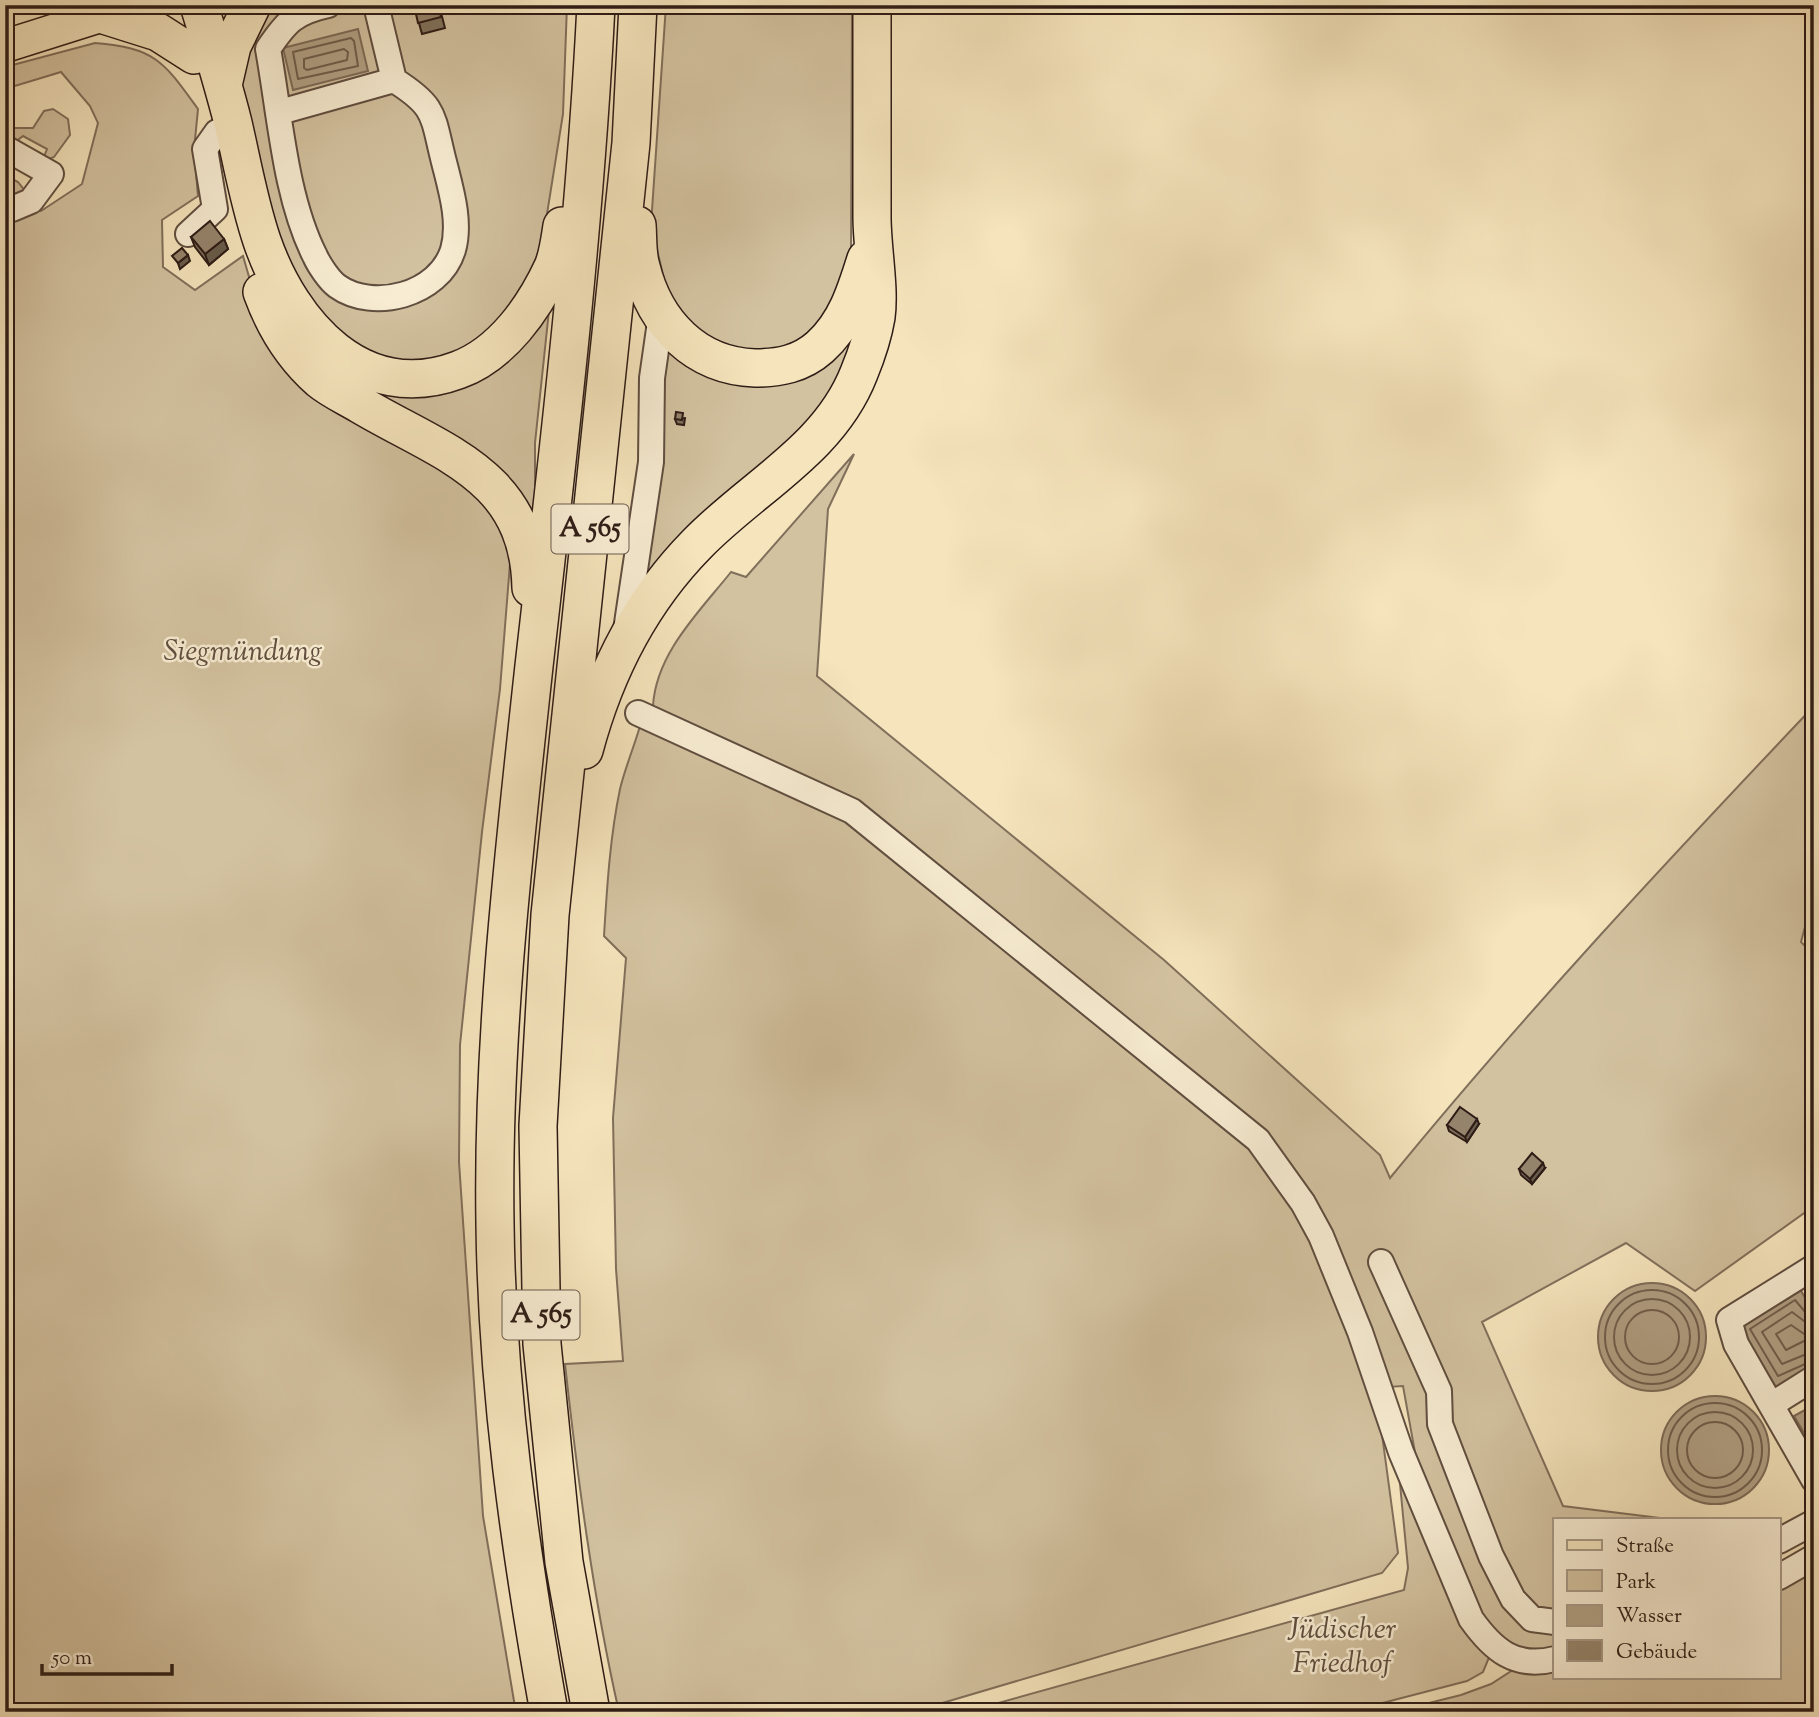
<svg xmlns="http://www.w3.org/2000/svg" width="1819" height="1717" viewBox="0 0 1819 1717" font-family="'Sorts Mill Goudy',serif">
<style>
.green{fill:#d3c2a0;stroke:#806f5b;stroke-width:2}
.water{fill:#b1a084;stroke:#7d6b58;stroke-width:2}
.lines{fill:none;stroke-linecap:round;stroke-linejoin:round}
.shore{stroke:#705e4d;stroke-width:2}
.minor-casing{stroke:#604e40;stroke-width:28}
.major-casing{stroke:#2e1c16;stroke-width:35}
.highway-casing{stroke:#2e1c16;stroke-width:40}
.minor{stroke:#f8edd3;stroke-width:24}
.major{stroke:#f5e4bc;stroke-width:32}
.highway{stroke:#f5e4bc;stroke-width:37}
.wall{fill:#80725d;stroke:#2e1c16;stroke-width:2}
.shaded-wall{fill:#685c4c;stroke:#2e1c16;stroke-width:2}
.building{fill:#95846c;stroke:#2e1c16;stroke-width:2}
.labels{text-anchor:middle;dominant-baseline:central;stroke-width:5;stroke-linejoin:round;paint-order:stroke}
.shield{fill:#f8edd3;stroke:#6b5b4f;stroke-width:2}
.shield-label{font-size:28px;font-weight:bold;fill:#2e1c16}
.park-label{font-size:30px;font-style:italic;fill:#604e3f;stroke:#f8edd3}
</style>
<rect width="100%" height="100%" fill="#f5e4bc"/>
<filter id="stains"><feTurbulence type="fractalNoise" baseFrequency=".00286" numOctaves="4"/><feColorMatrix values="0 0 0 0 .2 0 0 0 0 .09 0 0 0 0 .02 0 0 0 .5 -.17"/></filter>
<radialGradient id="worn" r=".72"><stop offset=".6" stop-color="#630" stop-opacity="0"/><stop offset="1" stop-color="#630" stop-opacity=".3"/></radialGradient>
<path class="green" d="M264 5H567L563 114 543 239 522 297 466 355 415 367 339 345 289 269 245 120 237 69Z
M666 5H852L851 264 825 323 799 344 751 358 700 337 667 291 651 225Z
M95 43C156 48 164 62 198 109L194 150 198 196 162 220 163 267 195 290 243 256 256 301 463 478 496 511 511 551 500 689 482 832 460 1045 459 1162 483 1516 515 1707 507 1712H5V175L18 182 41 211 82 184 98 123 90 106 61 72 5 89V67Z
M53 109 68 119 70 135 54 157 42 162 47 149 23 136 14 143 5 137V128H33L44 111Z
M550 301 535 443V517L336 370 413 392Z
M859 321 843 369 818 410 637 595 643 550 659 495 663 455 664 334 718 372Z
M854 454 828 509 817 676 1164 960 1380 1155 1390 1178C1524 1014 1668 860 1814 706V920L1806 923 1801 942 1814 955V1206L1695 1291 1626 1243 1482 1322 1563 1506 1668 1519H1555V1652L1505 1649 1482 1620 1416 1458 1403 1386 1387 1387 1302 1182 854 803 661 714 653 706C656 653 700 611 731 572L746 577Z
M640 726 832 806 1244 1138 1310 1230 1379 1412 1398 1553 1382 1573 912 1712H619C593 1597 578 1481 565 1364L623 1361 616 1269 613 1118 626 958 604 936C607 887 610 837 620 789 625 768 634 747 640 726Z
M1397 1452 1490 1655 1483 1672 1467 1681 1348 1712H966L1404 1590 1408 1568Z
M1814 1565V1712H1393L1461 1695 1491 1684 1516 1668 1555 1664V1677H1779V1585Z"/>
<path class="water" d="M358 29 368 71 293 90 283 48Z
M1598 1337a54 54 0 1 1 108 0a54 54 0 1 1-108 0Z
M1800 1289 1814 1313V1365L1776 1387 1739 1325Z
M1661 1450a54 54 0 1 1 108 0a54 54 0 1 1-108 0Z
M1814 1405V1450L1794 1416Z"/>
<g class="lines">
<path class="shore" d="M351 38 354 41 358 66 298 79 293 52Z
M344 49 348 52 347 60 307 70 304 68V59Z
M1605 1337a47 47 0 1 1 94 0a47 47 0 1 1-94 0Z
M1614 1337a38 38 0 1 1 76 0a38 38 0 1 1-76 0Z
M1625 1337a27 27 0 1 1 54 0a27 27 0 1 1-54 0Z
M1814 1315 1806 1313 1795 1300 1750 1329 1778 1376 1814 1360
M1814 1324 1804 1321 1792 1312 1762 1332 1782 1364 1814 1351
M1791 1325 1810 1338 1786 1350 1776 1334Z
M1668 1450a47 47 0 1 1 94 0a47 47 0 1 1-94 0Z
M1677 1450a38 38 0 1 1 76 0a38 38 0 1 1-76 0Z
M1687 1450a28 28 0 1 1 56 0a28 28 0 1 1-56 0Z"/>
<g class="minor-casing">
<path id="minor" d="M328 5C295 12 286 22 268 49 280 115 285 197 315 256 319 265 329 280 337 286 373 312 439 295 453 250 461 222 451 190 444 162 432 115 437 107 394 80L376 5
M280 112 394 80
M5 148 51 174 31 201 12 209 5 207
M188 234 215 209 205 149 217 132
M626 630 651 462 652 378 661 315
M638 713 852 811 1258 1140 1303 1203 1321 1236 1360 1332 1401 1452 1471 1619C1493 1650 1515 1669 1555 1659
M1381 1262 1439 1391 1440 1424 1491 1556 1513 1599 1532 1619 1555 1622
M1814 1267 1729 1320 1736 1344 1814 1480
M1771 1405 1814 1378
M1779 1541 1814 1522
M1779 1577 1814 1557"/>
</g>
<g class="major-casing">
<path id="major" d="M5 46 135 5"/>
</g>
<g class="highway-casing">
<path id="highway" d="M199 5C211 44 223 83 233 123 242 162 249 203 262 241 291 325 362 406 458 370 502 354 534 308 553 267 558 255 560 239 562 226
M104 15 158 32 194 55
M223 85 232 46 252 5
M637 225C638 238 637 254 641 267 655 324 696 366 755 368 779 368 801 364 820 347 846 324 856 291 866 259
M262 292C274 325 294 357 320 380 332 390 348 397 361 405 442 453 529 475 531 588
M584 750C605 671 640 602 697 544 752 487 829 450 859 373 866 356 873 335 876 317 880 288 872 248 872 217 872 146 872 76 872 5
M549 1712C520 1550 497 1389 495 1224 492 1037 514 851 534 666 559 446 585 226 596 5
M591 1712 564 1562 542 1344 538 1126 550 915 631 143 638 5"/>
</g>
<use href="#minor" class="minor"/>
<use href="#major" class="major"/>
<use href="#highway" class="highway"/>
</g>
<path class="wall" d="M414 5H439L445 28 422 34Z
M191 237 224 239 228 249 209 265 195 247Z
M685 418 684 425 677 424 675 419Z
M1479 1124 1467 1142 1449 1131 1447 1125Z
M1545 1168 1532 1184 1521 1175 1519 1169Z"/>
<path class="shaded-wall" d="M224 239 228 249 209 265 205 254Z
M188 255 190 261 180 269 178 263Z
M1477 1119 1479 1124 1467 1142 1465 1137Z
M1543 1163 1545 1168 1532 1184 1530 1179Z"/>
<path class="building" d="M414 5H439L441 17 418 23Z
M210 221 224 239 205 254 191 237Z
M182 248 188 255 178 263 172 256Z
M676 412 683 413 682 420 675 419Z
M1460 1107 1477 1119 1465 1137 1447 1125Z
M1532 1153 1543 1163 1530 1179 1519 1169Z"/>
<g class="labels">
<g class="shield">
<rect x="551.5" y="504.5" width="77" height="49" rx="5"/>
<rect x="502.5" y="1290.5" width="77" height="49" rx="5"/>
</g>
<g class="shield-label">
<text x="590" y="529">A 565</text>
<text x="541" y="1315">A 565</text>
</g>
<g class="park-label">
<text x="243" y="652">Siegmündung</text>
<text x="1342" y="1630">Jüdischer<tspan x="1342" dy="34">Friedhof</tspan></text>
</g>
</g>
<rect width="1819" height="1717" fill="none" stroke="#f5e4bc" stroke-width="28"/>
<rect x="7" y="7" width="1805" height="1703" fill="none" stroke="#2e1c16" stroke-width="3.5"/>
<rect x="14" y="14" width="1791" height="1689" fill="none" stroke="#2e1c16" stroke-width="2"/>
<rect x="1553" y="1518" width="228" height="161" fill="#f8edd3" stroke="#a79987" stroke-width="2"/>
<rect x="1567" y="1540" width="35" height="10" fill="#f5e4bc" stroke="#a79987" stroke-width="2"/>
<text x="1616" y="1552" font-size="21" fill="#2e1c16">Straße</text>
<rect x="1567" y="1570" width="35" height="21" fill="#d3c2a0" stroke="#a79987" stroke-width="2"/>
<text x="1616" y="1588" font-size="21" fill="#2e1c16">Park</text>
<rect x="1567" y="1605" width="35" height="21" fill="#b1a084" stroke="#a79987" stroke-width="2"/>
<text x="1616" y="1622" font-size="21" fill="#2e1c16">Wasser</text>
<rect x="1567" y="1640" width="35" height="21" fill="#95846c" stroke="#a79987" stroke-width="2"/>
<text x="1616" y="1658" font-size="21" fill="#2e1c16">Gebäude</text>
<path d="M42 1664v10h130v-10" fill="none" stroke="#2e1c16" stroke-width="3.5"/>
<text x="52" y="1664" font-size="21" fill="#2e1c16" stroke="#f8edd3" stroke-width="5" paint-order="stroke">50 m</text>
<rect width="100%" height="100%" filter="url(#stains)"/>
<rect width="100%" height="100%" fill="url(#worn)"/>
</svg>
